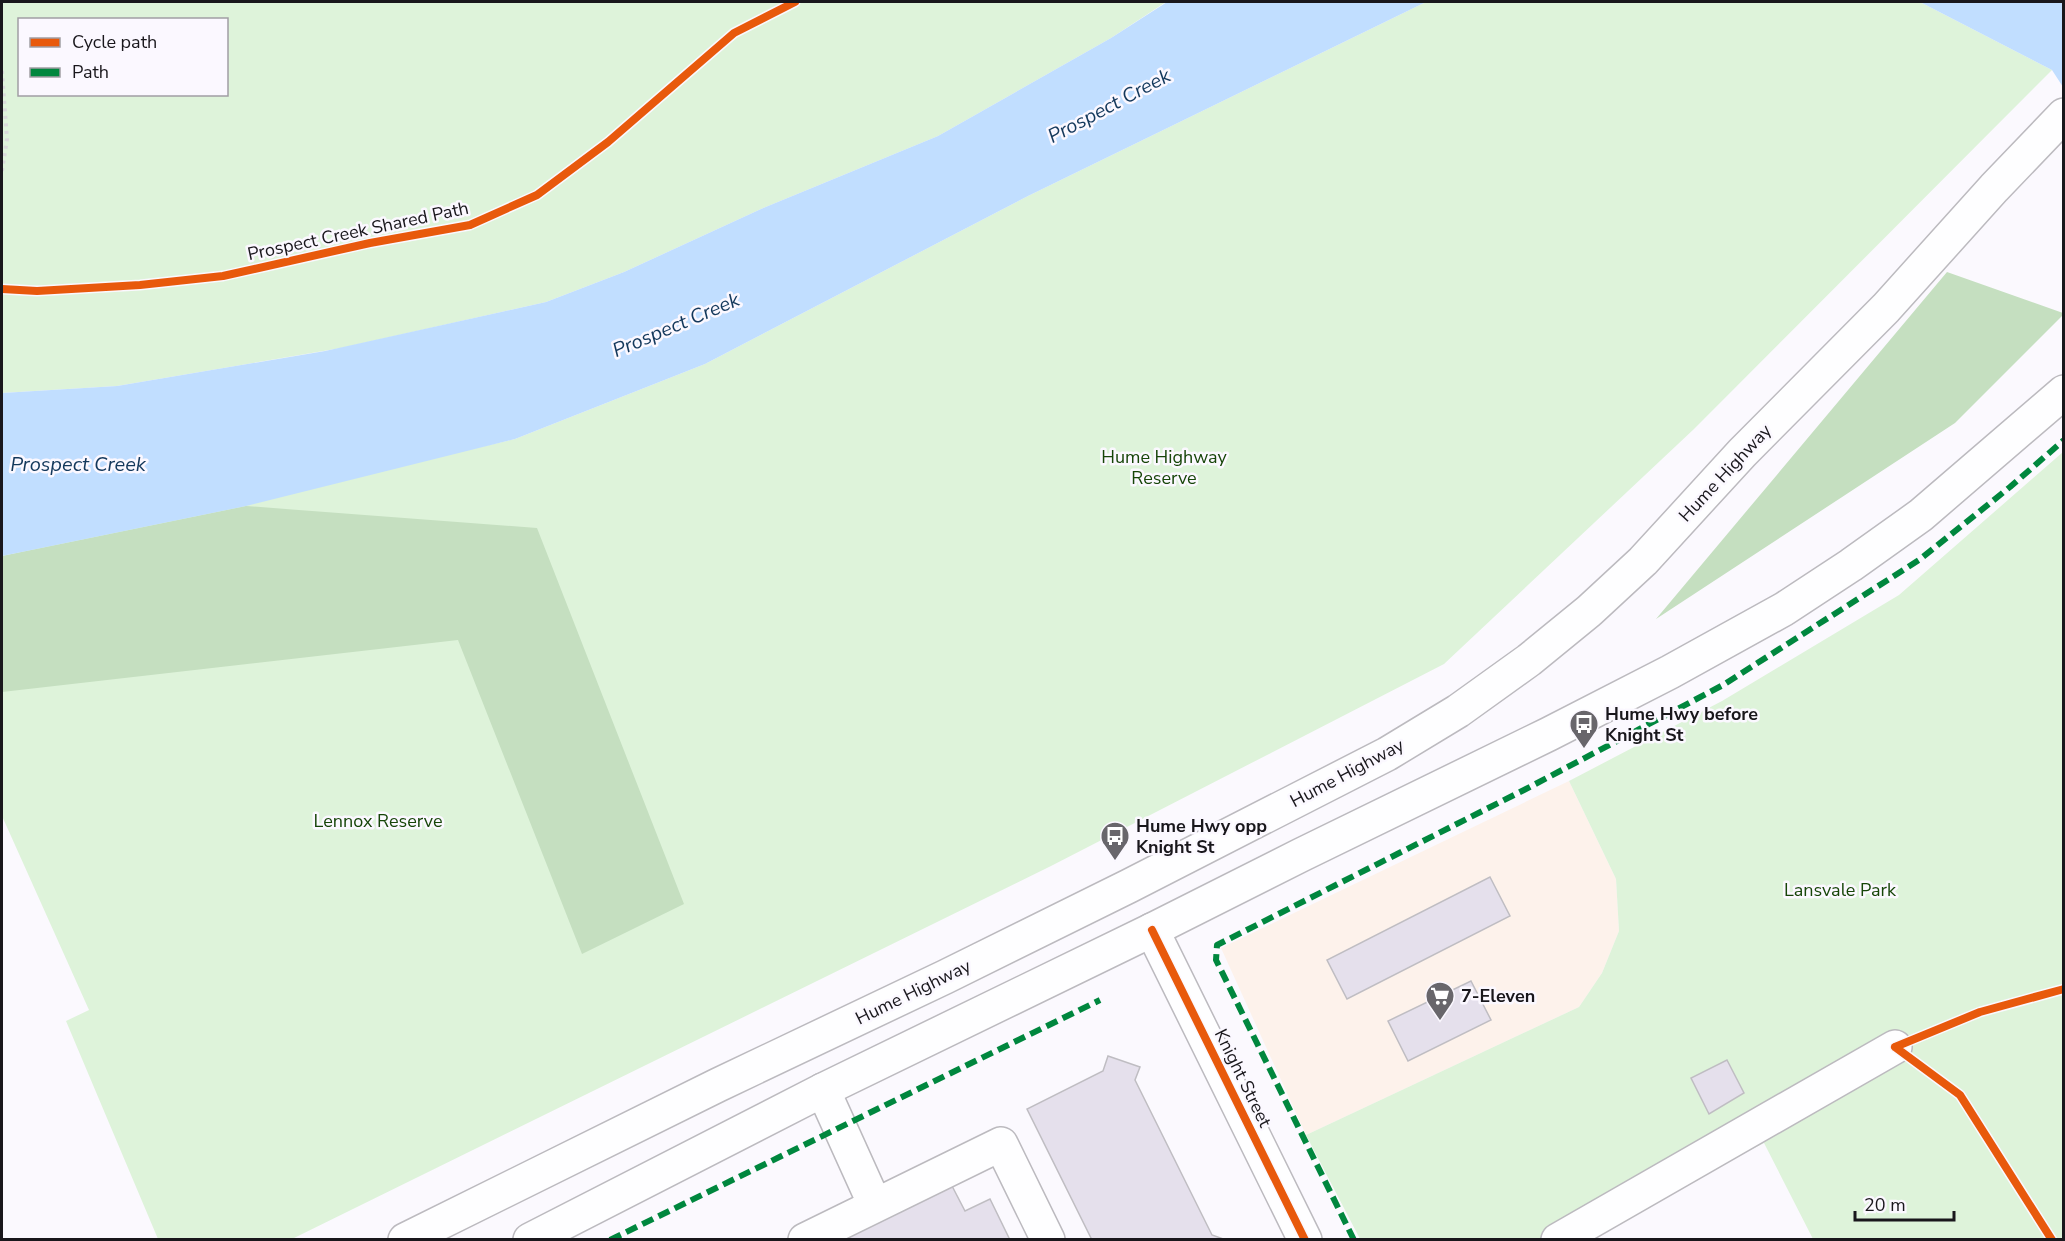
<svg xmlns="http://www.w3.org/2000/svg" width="2065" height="1241" viewBox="0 0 2065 1241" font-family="'Nunito Sans',sans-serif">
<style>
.commercial{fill:#fdf2eb}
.green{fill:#def3da;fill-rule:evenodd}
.forest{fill:#c5dfc0}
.water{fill:#c1deff}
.building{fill:#e5e0ec;stroke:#bfbdc2;stroke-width:1.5}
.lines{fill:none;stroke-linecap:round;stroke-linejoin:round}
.minor-casing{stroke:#bcbabf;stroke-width:36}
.highway-casing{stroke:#bcbabf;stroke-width:36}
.path{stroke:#d9d9da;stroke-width:4;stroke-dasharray:3 4.5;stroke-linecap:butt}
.minor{stroke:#fefeff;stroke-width:33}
.highway{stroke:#fefeff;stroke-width:33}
.quiet{stroke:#00873e;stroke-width:6;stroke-dasharray:12 6;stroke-linecap:butt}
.cycleway-casing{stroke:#fbf8ff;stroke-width:11}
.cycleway{stroke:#e8590c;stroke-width:8}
.labels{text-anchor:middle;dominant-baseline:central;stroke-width:5;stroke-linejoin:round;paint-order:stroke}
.street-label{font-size:18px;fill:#19171c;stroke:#fbf8ff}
.park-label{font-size:18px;fill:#164508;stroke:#fbf8ff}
.poi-label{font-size:18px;font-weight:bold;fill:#19171c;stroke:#fbf8ff;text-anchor:start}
.water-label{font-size:20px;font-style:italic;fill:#13385c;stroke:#fbf8ff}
</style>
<rect width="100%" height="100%" fill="#fbf9fe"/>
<path class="commercial" d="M1569 781 1616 879 1619 931 1602 973 1579 1007 1306 1135 1221 948Z"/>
<path class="green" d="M2 2H1166L1111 38 938 136 761 209 624 272 546 302 341 348 117 386 2 393ZM20 20H226V94H20Z
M1426 2H1920L2052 70 1694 429 1444 664 1051 866 292 1239H158L66 1021 89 1010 2 816V556L515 439 705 364 1028 196Z
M2063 452V1239H1813L1764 1143 1578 1239H1360L1306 1135 1579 1007 1602 973 1619 931 1616 879 1569 781 1722 701 1899 595Z"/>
<path class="forest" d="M1947 272 2063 313V315L1955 423 1656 619Z
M246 506 537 528 684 904 582 954 458 640 2 692V556Z"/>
<path class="water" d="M1167 2H1426L1028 196 705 364 515 439 246 506 2 556V393L117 386 325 351 546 302 624 272 761 209 938 136 1111 38Z
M1920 2H2063V87L2052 70Z"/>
<path class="building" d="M1490 877 1510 916 1347 999 1327 960Z
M1471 981 1491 1020 1408 1061 1388 1021Z
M1108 1056 1140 1067 1135 1080 1212 1235 1226 1240H1092L1027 1109 1103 1071Z
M1727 1060 1744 1093 1709 1114 1691 1078Z
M951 1184 965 1211 990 1199 1010 1240H843Z"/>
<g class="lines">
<g class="minor-casing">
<path id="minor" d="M1152 930 1305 1240
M823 1090 875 1205
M805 1240 1001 1144 1048 1240
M1558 1240 1895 1047"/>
</g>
<g class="highway-casing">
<path id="highway" d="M405 1240 718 1085 945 977 1129 886 1387 754 1458 711 1529 660 1589 611 1643 561 1742 453 1886 308 1994 188 2064 115
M530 1240 823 1090 1152 930 1301 855 1549 734 1670 672 1784 609 1851 565 1921 515 2064 392"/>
</g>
<path class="path" d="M2 71 7 139 2 171"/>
<use href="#minor" class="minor"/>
<use href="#highway" class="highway"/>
<path class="quiet" d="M610 1240 1100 1000
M1354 1240 1216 960 1217 945 1524 790 1723 685 1919 560 2010 487 2064 440"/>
<g class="cycleway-casing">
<path id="cycleway" d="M2 289 37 291 140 285 223 276 370 243 470 225 537 195 608 142 734 33 795 2
M1152 930 1305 1240
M1895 1047 1960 1095 2052 1240
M1895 1047 1980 1012 2064 989"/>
</g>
<use href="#cycleway" class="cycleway"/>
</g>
<defs>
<g id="bus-pin" transform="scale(1.5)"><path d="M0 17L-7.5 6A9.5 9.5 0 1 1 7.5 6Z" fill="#68666b" stroke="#fbf8ff"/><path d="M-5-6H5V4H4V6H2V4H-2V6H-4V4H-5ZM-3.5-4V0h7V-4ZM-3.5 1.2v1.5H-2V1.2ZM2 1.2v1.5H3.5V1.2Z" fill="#fff"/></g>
<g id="supermarket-pin" transform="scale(1.5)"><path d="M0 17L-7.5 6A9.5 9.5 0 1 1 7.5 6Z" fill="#68666b" stroke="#fbf8ff"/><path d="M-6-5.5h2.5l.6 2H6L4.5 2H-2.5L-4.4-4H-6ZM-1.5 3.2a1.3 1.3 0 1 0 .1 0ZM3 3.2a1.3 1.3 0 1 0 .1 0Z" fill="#fff"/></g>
</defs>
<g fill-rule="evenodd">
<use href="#bus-pin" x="1584" y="724"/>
<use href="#bus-pin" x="1115" y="836"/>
<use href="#supermarket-pin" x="1440" y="996"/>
</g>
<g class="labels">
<g class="street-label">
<text transform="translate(358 231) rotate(-12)">Prospect Creek Shared Path</text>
<text transform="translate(1725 473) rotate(-47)">Hume Highway</text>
<text transform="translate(1347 773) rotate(-28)">Hume Highway</text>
<text transform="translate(913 992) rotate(-26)">Hume Highway</text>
<text transform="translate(1243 1078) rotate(64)">Knight Street</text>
</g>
<g class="park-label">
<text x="1164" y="457">Hume Highway<tspan x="1164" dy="21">Reserve</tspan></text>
<text x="378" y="821">Lennox Reserve</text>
<text x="1840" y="890">Lansvale Park</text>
</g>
<g class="poi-label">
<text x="1605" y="714">Hume Hwy before<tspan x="1605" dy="21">Knight St</tspan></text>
<text x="1136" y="826">Hume Hwy opp<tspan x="1136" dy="21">Knight St</tspan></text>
<text x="1461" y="996">7-Eleven</text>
</g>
<g class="water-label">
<text transform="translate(1109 106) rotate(-28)">Prospect Creek</text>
<text transform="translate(676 325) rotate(-23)">Prospect Creek</text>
<text x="78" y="464">Prospect Creek</text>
</g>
</g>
<rect width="2065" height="1241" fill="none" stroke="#19171c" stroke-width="6"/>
<rect x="18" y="18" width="210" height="78" fill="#fbf8ff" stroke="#a19ea4" stroke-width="1.5"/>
<rect x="30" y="38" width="30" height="9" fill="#e8590c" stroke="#a19ea4" stroke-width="1.5"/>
<text x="72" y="48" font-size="18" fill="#19171c">Cycle path</text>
<rect x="30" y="68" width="30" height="9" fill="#00873e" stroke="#a19ea4" stroke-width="1.5"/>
<text x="72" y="78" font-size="18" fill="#19171c">Path</text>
<path d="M1855 1211v9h99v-9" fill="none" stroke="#19171c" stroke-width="3"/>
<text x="1864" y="1211" font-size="18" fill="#19171c" stroke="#fbf8ff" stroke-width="4.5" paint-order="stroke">20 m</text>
</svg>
